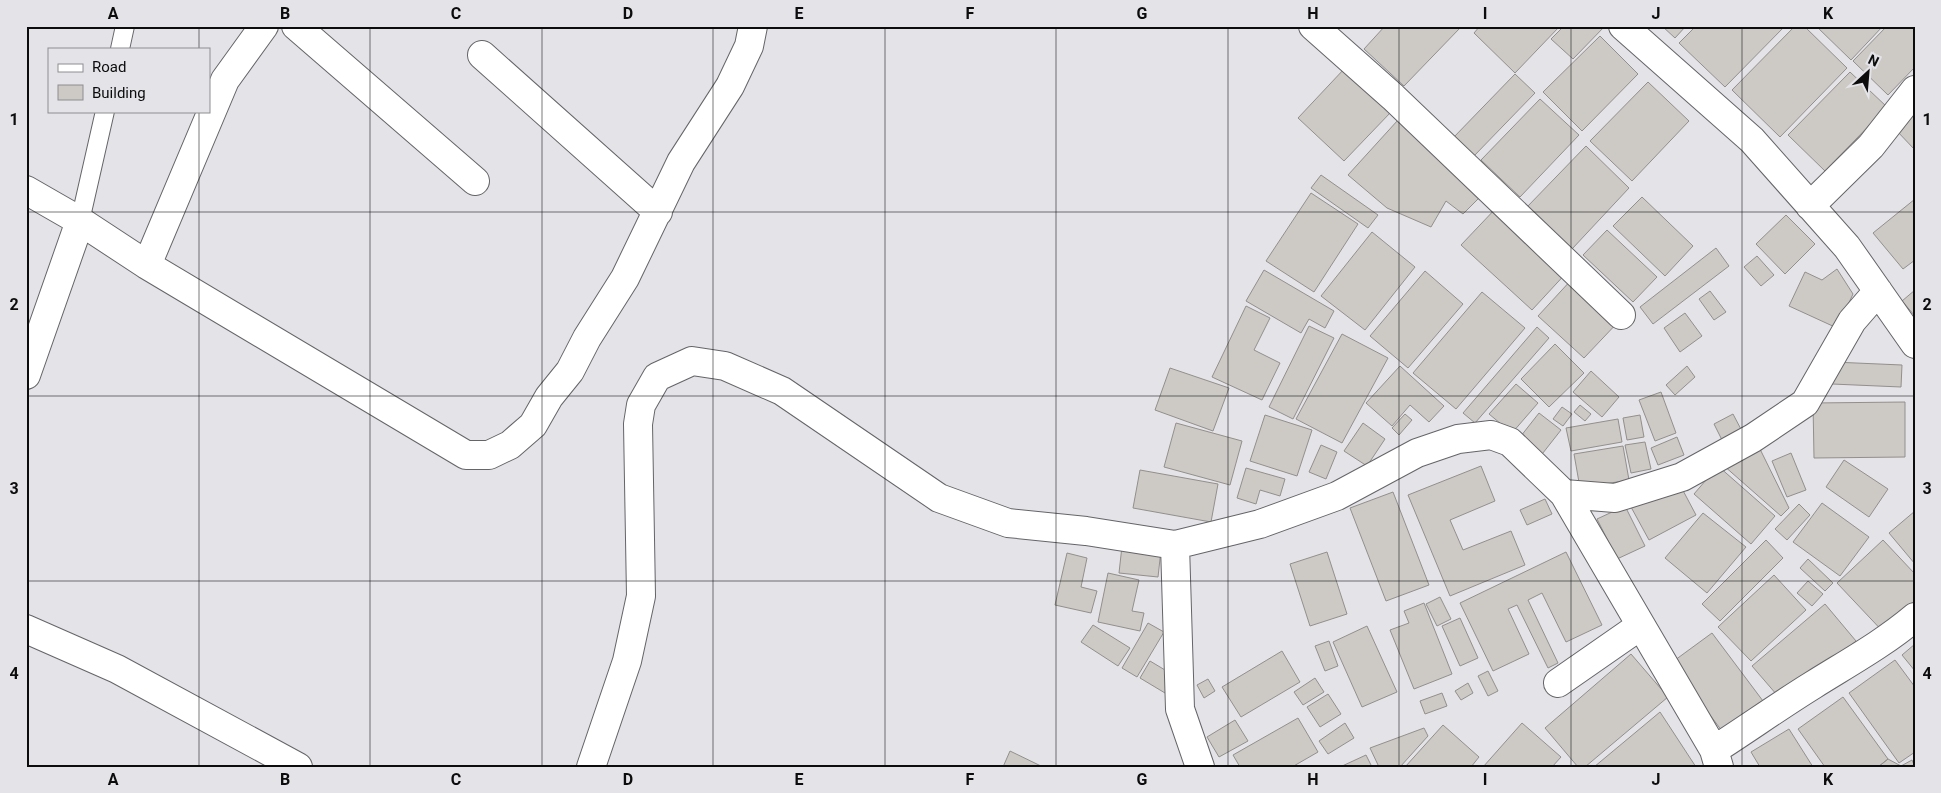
<svg xmlns="http://www.w3.org/2000/svg" width="1941" height="793" viewBox="0 0 1941 793" font-family="Roboto,sans-serif">
<style>
.building{fill:#cdc9c5;stroke:#938f8c}
.lines{fill:none;stroke-linecap:round;stroke-linejoin:round}
.lane-casing{stroke:#656468;stroke-width:20}
.street-casing{stroke:#656468;stroke-width:30}
.lane{stroke:#fff;stroke-width:18}
.street{stroke:#fff;stroke-width:28}
.grid{fill:none;stroke:#0c0c0d;stroke-width:1;stroke-opacity:0.55}
.neatline{fill:none;stroke:#0c0c0d;stroke-width:2}
.grid-label{font-size:16px;text-anchor:middle;font-weight:bold;fill:#0c0c0d}
</style>
<rect width="100%" height="100%" fill="#e4e3e8"/>
<path class="building" d="M1385 26H1459L1460 28 1404 86 1364 49Z
M1480 26H1560L1515 73 1474 33Z
M1564 26H1605L1573 59 1551 39Z
M1662 26H1686L1675 38Z
M1696 26H1785L1725 87 1679 43Z
M1795 26H1804L1847 68 1780 137 1732 90Z
M1816 26H1883L1851 60Z
M1887 26H1915V67L1888 95 1853 61Z
M1600 36 1638 74 1582 131 1543 92Z
M1345 68 1391 112 1344 161 1298 118Z
M1850 72 1887 107 1825 171 1788 135Z
M1515 74 1535 93 1473 157 1453 138Z
M1648 82 1689 121 1632 181 1590 141Z
M1540 99 1579 135 1520 197 1481 160Z
M1915 113V150L1896 130Z
M1398 120 1482 195 1463 214 1446 201 1431 227 1387 208 1348 175Z
M1586 146 1629 188 1572 249 1527 207Z
M1321 175 1378 215 1368 228 1311 188Z
M1311 193 1358 224 1314 292 1266 261Z
M1642 197 1693 246 1665 276 1613 226Z
M1915 199V260L1903 269 1873 233Z
M1498 206 1569 270 1532 310 1461 245Z
M1786 215 1815 244 1785 274 1756 244Z
M1607 230 1657 277 1633 302 1583 255Z
M1372 232 1415 267 1365 330 1321 296Z
M1716 248 1729 266 1653 324 1640 307Z
M1757 256 1774 275 1761 286 1744 267Z
M1837 269 1853 294 1837 328 1789 306 1805 272 1822 280Z
M1264 270 1334 311 1325 328 1309 319 1301 333 1246 301Z
M1425 271 1463 304 1408 368 1370 336Z
M1573 278 1620 320 1584 358 1538 316Z
M1915 290V316L1902 301Z
M1710 291 1726 312 1714 320 1699 299Z
M1482 292 1525 328 1456 409 1413 373Z
M1246 306 1270 318 1254 350 1280 363 1262 400 1212 377Z
M1685 313 1702 336 1680 352 1664 328Z
M1309 326 1334 338 1293 419 1269 407Z
M1537 327 1549 338 1475 423 1463 413Z
M1342 334 1388 358 1342 443 1296 419Z
M1555 344 1584 373 1549 407 1521 379Z
M1833 362 1902 365 1901 387 1832 384Z
M1400 366 1444 406 1429 422 1410 405 1392 426 1366 403Z
M1687 366 1695 377 1675 395 1666 385Z
M1170 368 1229 388 1213 431 1155 410Z
M1591 371 1619 397 1602 417 1573 392Z
M1516 384 1538 403 1512 433 1489 414Z
M1661 392 1676 433 1655 441 1639 400Z
M1905 402V457L1814 458 1813 403Z
M1580 405 1591 414 1585 421 1574 412Z
M1562 407 1572 414 1563 426 1553 419Z
M1539 413 1561 430 1539 458 1517 441Z
M1405 414 1412 420 1399 435 1392 428Z
M1733 414 1744 435 1724 444 1714 424Z
M1265 415 1312 430 1297 476 1250 461Z
M1640 415 1644 437 1627 440 1623 418Z
M1618 419 1622 442 1571 451 1566 428Z
M1176 423 1242 441 1230 485 1164 467Z
M1363 423 1385 439 1367 466 1344 451Z
M1677 437 1684 455 1658 465 1651 448Z
M1645 442 1651 469 1631 473 1625 445Z
M1321 445 1337 452 1326 479 1309 472Z
M1758 445 1789 508 1781 516 1723 465Z
M1623 446 1629 480 1580 488 1574 454Z
M1791 453 1806 490 1787 497 1772 461Z
M1844 460 1888 489 1869 517 1826 487Z
M1481 466 1495 501 1450 520 1463 550 1511 531 1525 565 1450 596 1408 495Z
M1718 466 1775 516 1751 544 1694 494Z
M1246 468 1285 479 1280 496 1260 490 1256 504 1237 498Z
M1140 470 1218 484 1211 522 1133 508Z
M1679 483 1696 515 1649 540 1631 507Z
M1393 492 1429 585 1386 601 1350 508Z
M1545 499 1552 514 1527 525 1520 510Z
M1822 503 1869 537 1840 576 1793 542Z
M1799 504 1810 515 1787 540 1775 529Z
M1625 506 1645 546 1617 559 1597 519Z
M1915 511V564L1889 533Z
M1703 513 1746 547 1707 593 1665 558Z
M1766 540 1783 558 1720 621 1702 604Z
M1883 540 1915 574V612L1888 637 1837 583Z
M1122 546 1161 550 1158 577 1119 573Z
M1327 552 1347 614 1310 626 1290 564Z
M1566 552 1602 625 1566 642 1542 593 1528 600 1558 663 1548 668 1517 605 1508 609 1529 654 1493 671 1460 603Z
M1067 553 1087 558 1081 587 1097 591 1091 613 1055 605Z
M1808 559 1833 583 1825 591 1800 568Z
M1108 573 1139 580 1132 611 1144 613 1140 631 1098 622Z
M1774 575 1806 610 1751 661 1718 627Z
M1808 581 1823 594 1812 606 1797 593Z
M1440 597 1451 619 1437 626 1426 604Z
M1424 603 1452 674 1414 689 1390 630 1409 623 1404 611Z
M1825 604 1856 641 1783 702 1752 666Z
M1460 618 1478 658 1460 666 1442 626Z
M1148 623 1164 632 1137 677 1122 668Z
M1093 625 1130 648 1118 666 1081 642Z
M1367 626 1397 692 1362 707 1333 642Z
M1712 633 1769 709 1728 739 1671 663Z
M1329 641 1338 666 1325 671 1315 646Z
M1915 644V671L1902 655Z
M1282 651 1300 682 1241 717 1222 687Z
M1631 654 1668 697 1585 767H1578L1545 728Z
M1895 660 1915 687V752L1899 763 1849 693Z
M1150 661 1175 676 1165 693 1140 678Z
M1488 671 1498 691 1488 696 1478 676Z
M1315 678 1324 692 1303 705 1294 692Z
M1208 679 1215 691 1204 698 1197 685Z
M1468 683 1473 693 1461 700 1455 691Z
M1442 693 1447 706 1425 714 1420 701Z
M1328 694 1341 714 1320 727 1307 707Z
M1843 697 1888 759 1878 767H1825L1798 729Z
M1660 712 1696 767H1594Z
M1298 718 1318 752 1292 767H1240L1233 755Z
M1235 720 1248 741 1219 757 1207 737Z
M1345 723 1354 738 1328 754 1319 741Z
M1522 723 1561 757 1552 767H1483Z
M1443 725 1479 757 1471 767H1405Z
M1424 728 1428 736 1400 767H1379L1370 748Z
M1789 729 1813 767H1760L1751 752Z
M1010 751 1043 767H1003Z
M1366 755 1372 767H1340Z
M1888 759 1901 766 1912 760 1915 767H1878Z"/>
<g class="lines">
<g class="lane-casing">
<path id="lane" d="M120 49 125 26
M80 221 105 111"/>
</g>
<g class="street-casing">
<path id="street" d="M296 26 475 181
M1313 26 1393 97 1621 315
M1623 26 1752 140 1847 247 1915 344
M482 55 658 212
M26 190 80 221 147 265 466 455H489L510 445 533 425 549 397 570 371 587 338 625 278 681 162 730 86 749 46 753 26
M1810 206 1871 146 1915 90
M147 265 225 80 264 26
M26 375 80 221
M1564 494 1714 750 1719 767
M26 629 117 669 298 767
M1558 683 1640 626
M1714 750C1747 729 1779 706 1813 685 1848 663 1883 644 1915 617
M591 767 627 661 641 596 638 424 641 405 657 377 692 361 725 366 782 391 939 498 1008 523 1086 531 1175 545
M1200 767 1180 709 1175 545 1260 524 1337 496 1417 453 1458 439 1491 435 1510 442 1564 494 1615 498 1682 477 1753 438 1805 403 1852 321 1878 291"/>
</g>
<use href="#lane" class="lane"/>
<use href="#street" class="street"/>
</g>
<path class="grid" d="M199 26V49M370 26V767M542 26V767M713 26V767M885 26V767M1056 26V767M1228 26V767M1399 26V767M1571 26V767M1742 26V767M199 111V767M26 212H1915M26 396H1915M26 581H1915"/>
<rect width="1941" height="793" fill="none" stroke="#e4e3e8" stroke-width="55"/>
<rect x="48" y="48" width="162" height="65" fill="#e4e3e8" stroke="#8e8d90"/>
<rect x="58" y="64" width="25" height="8" fill="#ffffff" stroke="#8e8d90"/>
<text x="92" y="72" font-size="15" fill="#0c0c0d">Road</text>
<rect x="58" y="85" width="25" height="15" fill="#cdc9c5" stroke="#8e8d90"/>
<text x="92" y="98" font-size="15" fill="#0c0c0d">Building</text>
<g transform="translate(1868 72) rotate(26)" stroke="#e4e3e8" stroke-width="4" paint-order="stroke">
<path d="M0-4L9 19L0 12L-9 19Z" fill="#0c0c0d"/>
<text y="-8" font-size="14" font-weight="bold" text-anchor="middle" fill="#0c0c0d">N</text>
</g>
<rect x="28" y="28" width="1886" height="738" class="neatline"/>
<g class="grid-label">
<text x="113" y="19">A</text>
<text x="285" y="19">B</text>
<text x="456" y="19">C</text>
<text x="628" y="19">D</text>
<text x="799" y="19">E</text>
<text x="970" y="19">F</text>
<text x="1142" y="19">G</text>
<text x="1313" y="19">H</text>
<text x="1485" y="19">I</text>
<text x="1656" y="19">J</text>
<text x="1828" y="19">K</text>
<text x="14" y="125">1</text>
<text x="1927" y="125">1</text>
<text x="14" y="310">2</text>
<text x="1927" y="310">2</text>
<text x="14" y="494">3</text>
<text x="1927" y="494">3</text>
<text x="14" y="679">4</text>
<text x="1927" y="679">4</text>
<text x="113" y="785">A</text>
<text x="285" y="785">B</text>
<text x="456" y="785">C</text>
<text x="628" y="785">D</text>
<text x="799" y="785">E</text>
<text x="970" y="785">F</text>
<text x="1142" y="785">G</text>
<text x="1313" y="785">H</text>
<text x="1485" y="785">I</text>
<text x="1656" y="785">J</text>
<text x="1828" y="785">K</text>
</g>
</svg>
